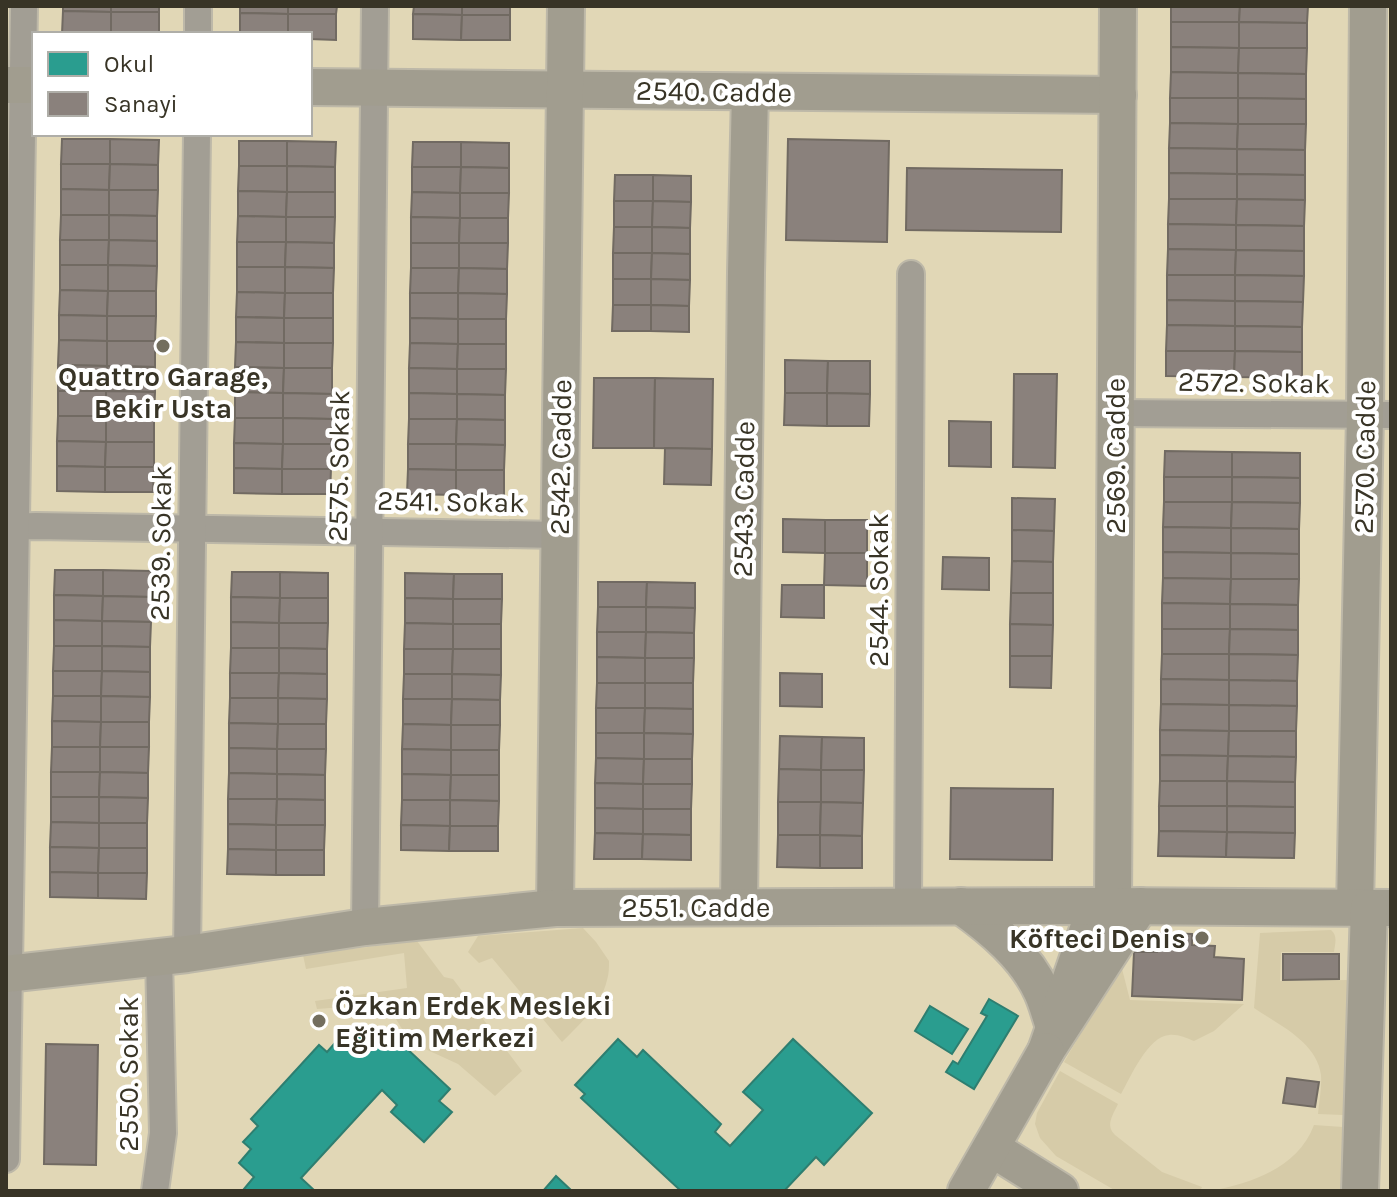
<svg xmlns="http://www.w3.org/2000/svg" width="1397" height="1197" viewBox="0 0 1397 1197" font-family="Karla,sans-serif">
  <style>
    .built { fill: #e1d7b6; fill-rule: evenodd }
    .green { fill: #d6cba8 }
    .schools { fill: #2a9d8f; stroke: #2e7e70; stroke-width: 2 }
    .industry { fill: #8a817c; stroke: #716a62; stroke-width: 2 }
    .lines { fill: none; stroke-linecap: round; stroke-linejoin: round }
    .street-casing { stroke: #bdb8a8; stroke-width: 30 }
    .secondary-casing { stroke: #bdb8a8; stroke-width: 40 }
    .street { stroke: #a29e94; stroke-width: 26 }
    .secondary { stroke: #a19d8f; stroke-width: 36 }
    .poi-dot { fill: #736e5e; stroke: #fff; stroke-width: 3 }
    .labels { text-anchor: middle; stroke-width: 8; stroke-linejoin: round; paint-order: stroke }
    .street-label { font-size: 28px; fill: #383426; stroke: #fff }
    .poi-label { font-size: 28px; font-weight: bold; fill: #383426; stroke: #fff }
  </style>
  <rect width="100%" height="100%" fill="#e0dac6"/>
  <path class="built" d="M6,6H1391V1191H6ZM34,34H310V134H34Z"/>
  <g class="green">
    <path d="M583,928L596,942L609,961C609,967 609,974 607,980C602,1004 579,1025 562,1042L492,958L479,963L468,952L478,936Z"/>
    <path d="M1331,930C1338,936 1335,944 1334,952H1281L1280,981L1348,980L1343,1115L1318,1114C1319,1102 1322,1088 1321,1075C1317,1042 1279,1025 1254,1008L1260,933Z"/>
    <path d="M417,941L444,977L453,979L522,1071L495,1096L458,1064L410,1042L388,1006L381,1004L317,1009L315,1001L407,988L404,953L306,969L303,955Z"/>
    <path d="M1121,965L1130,1000L1244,1004L1214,1031L1194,1041C1186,1038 1178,1034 1169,1035C1148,1036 1130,1078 1121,1094L1064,1062Z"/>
    <path d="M1060,1071L1118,1104C1113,1115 1105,1125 1115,1135L1162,1172L1202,1187L1200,1191H1116L1056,1156L1040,1138L1035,1124L1037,1113Z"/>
    <path d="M1314,1125L1343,1127L1341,1191H1211C1252,1183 1298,1168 1314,1125Z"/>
  </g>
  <g class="schools">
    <path d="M989,999L1018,1016L974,1089L946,1072L953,1061L958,1064L987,1016L981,1013Z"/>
    <path d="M930,1006L968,1029L952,1054L915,1031Z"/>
    <path d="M362,1029L378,1044L389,1032L450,1089L439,1101L452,1112L424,1142L391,1112L397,1105L382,1090L301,1178L315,1191H246L244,1189L254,1177L239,1163L251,1149L243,1142L258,1126L251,1119L319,1045L327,1052L341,1036L350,1043Z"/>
    <path d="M618,1039L637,1057L643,1050L721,1124L715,1132L730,1146L763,1110L743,1092L793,1039L872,1113L824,1165L816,1157L784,1191H681L581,1098L585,1094L575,1085Z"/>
    <path d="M556,1176L572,1191H543Z"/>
  </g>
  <g class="industry">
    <path d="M63,6H111V12L63,11Z"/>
    <rect x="111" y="6" width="48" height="6"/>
    <path d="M240,6H288V14L240,13Z"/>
    <path d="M288,6H337L336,14H288Z"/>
    <path d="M414,6H462V15L413,14Z"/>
    <rect x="462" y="6" width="48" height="9"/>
    <path d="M1171,6H1240L1239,22H1171Z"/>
    <path d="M1240,6H1308L1307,23L1239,22Z"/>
    <path d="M63,11L111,12V34H62Z"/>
    <rect x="111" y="12" width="48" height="22"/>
    <path d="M240,13L288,14V34H240Z"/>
    <path d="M288,14H336V40L310,39V34H288Z"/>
    <path d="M413,14L462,15L461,40L413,39Z"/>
    <path d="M462,15H510V40H461Z"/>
    <path d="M1171,22H1239V48L1171,47Z"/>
    <path d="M1239,22L1307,23V48H1239Z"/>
    <path d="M1171,47L1239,48L1238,73L1171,72Z"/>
    <path d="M1239,48H1307L1306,74L1238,73Z"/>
    <path d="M1171,72L1238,73V98H1170Z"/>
    <path d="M1238,73L1306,74V99L1238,98Z"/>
    <path d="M1170,98H1238V124L1170,123Z"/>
    <path d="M1238,98L1306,99V124H1238Z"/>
    <path d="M1170,123L1238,124L1237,149L1169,148Z"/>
    <path d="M1238,124H1306L1305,150L1237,149Z"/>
    <path d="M62,139H110V164H61Z"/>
    <path d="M110,139L159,140L158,165L110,164Z"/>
    <path d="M788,139L889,141L887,242L786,240Z"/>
    <rect x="239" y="141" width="48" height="25"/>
    <path d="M287,141L336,142L335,167L287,166Z"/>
    <path d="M413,142H461V167H412Z"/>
    <path d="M461,142L509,143V168L461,167Z"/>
    <path d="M1169,148L1237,149V174L1169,173Z"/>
    <path d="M1237,149L1305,150V175L1237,174Z"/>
    <path d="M61,164H110L109,190L61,189Z"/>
    <path d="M110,164L158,165V190H109Z"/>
    <path d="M239,166H287V192L238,191Z"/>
    <path d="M287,166L335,167V192H287Z"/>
    <path d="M412,167H461L460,193L412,192Z"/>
    <path d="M461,167L509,168V193H460Z"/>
    <path d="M907,168L1062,170L1061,232L906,230Z"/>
    <path d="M1169,173L1237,174V199H1169Z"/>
    <path d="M1237,174L1305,175V200L1237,199Z"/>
    <path d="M615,175H653V201H614Z"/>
    <path d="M653,175L691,176V202L653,201Z"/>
    <path d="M61,189L109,190V215H61Z"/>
    <path d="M109,190H158L157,216L109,215Z"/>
    <path d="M238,191L287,192L286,217L238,216Z"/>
    <path d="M287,192H335V217H286Z"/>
    <path d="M412,192L460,193V218L411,217Z"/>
    <path d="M460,193H509L508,218H460Z"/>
    <path d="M1169,199H1237L1236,225L1168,224Z"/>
    <path d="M1237,199L1305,200L1304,226L1236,225Z"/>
    <path d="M614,201H653L652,227H614Z"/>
    <path d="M653,201L691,202L690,228L652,227Z"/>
    <path d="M61,215H109V240H60Z"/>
    <path d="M109,215L157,216V241L109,240Z"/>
    <path d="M238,216L286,217V242H237Z"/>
    <path d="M286,217H335L334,243L286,242Z"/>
    <path d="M411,217L460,218L459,243H411Z"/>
    <path d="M460,218H508V243H459Z"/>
    <path d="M1168,224L1236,225V250L1168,249Z"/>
    <path d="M1236,225L1304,226V251L1236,250Z"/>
    <path d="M614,227H652V253H613Z"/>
    <path d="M652,227L690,228V254L652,253Z"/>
    <path d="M60,240H109L108,265H60Z"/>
    <path d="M109,240L157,241V266L108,265Z"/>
    <path d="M237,242H286L285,267H237Z"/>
    <path d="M286,242L334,243V268L285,267Z"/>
    <rect x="411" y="243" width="48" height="25"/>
    <path d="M459,243H508L507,269L459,268Z"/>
    <path d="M1168,249L1236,250L1235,275H1167Z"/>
    <path d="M1236,250L1304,251V276L1235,275Z"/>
    <path d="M613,253H652L651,279H613Z"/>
    <path d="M652,253L690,254V280L651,279Z"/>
    <path d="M60,265H108V291L60,290Z"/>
    <path d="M108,265L157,266L156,291H108Z"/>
    <path d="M237,267H285V293L237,292Z"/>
    <path d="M285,267L334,268L333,293H285Z"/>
    <path d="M411,268H459L458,293H410Z"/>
    <path d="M459,268L507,269V294L458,293Z"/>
    <path d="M1167,275H1235V301L1167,300Z"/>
    <path d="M1235,275L1304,276L1303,302L1235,301Z"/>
    <rect x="613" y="279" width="38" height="26"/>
    <path d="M651,279L690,280L689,306L651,305Z"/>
    <path d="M60,290L108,291L107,316L59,315Z"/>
    <path d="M108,291H156V316H107Z"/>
    <path d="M237,292L285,293L284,318L236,317Z"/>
    <path d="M285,293H333V318H284Z"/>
    <path d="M410,293H458V319L410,318Z"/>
    <path d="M458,293L507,294L506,319H458Z"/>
    <path d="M1167,300L1235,301V326L1167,325Z"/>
    <path d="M1235,301L1303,302L1302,327L1235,326Z"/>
    <path d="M613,305H651V331H612Z"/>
    <path d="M651,305L689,306V332L651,331Z"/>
    <path d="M59,315L107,316V341L59,340Z"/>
    <path d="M107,316H156L155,341H107Z"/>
    <path d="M236,317L284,318V343L236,342Z"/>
    <rect x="284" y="318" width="49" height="25"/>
    <path d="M410,318L458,319V344L410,343Z"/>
    <rect x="458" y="319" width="48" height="25"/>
    <path d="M1167,325L1235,326V351H1166Z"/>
    <path d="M1235,326L1302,327V352L1235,351Z"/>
    <path d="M59,340L107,341V366L58,365Z"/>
    <path d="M107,341H155V367L107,366Z"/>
    <path d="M236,342L284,343V368L235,367Z"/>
    <path d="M284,343H333L332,368H284Z"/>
    <path d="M410,343L458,344L457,369L409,368Z"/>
    <path d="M458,344H506V369H457Z"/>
    <path d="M1166,351H1235L1234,377L1166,376Z"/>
    <path d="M1235,351L1302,352V378L1234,377Z"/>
    <path d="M785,360L828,361L827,393H785Z"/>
    <path d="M828,361H870V394L827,393Z"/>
    <path d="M58,365L107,366L106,391H58Z"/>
    <path d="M107,366L155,367V392L106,391Z"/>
    <path d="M235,367L284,368L283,393L235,392Z"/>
    <path d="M284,368H332V394L283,393Z"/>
    <path d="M409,368L457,369V394L409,393Z"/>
    <path d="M457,369H506L505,395L457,394Z"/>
    <path d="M1014,374H1057L1055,468L1013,467Z"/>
    <path d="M594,378H655L654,448H593Z"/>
    <path d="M655,378L713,379L712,449L654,448Z"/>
    <rect x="58" y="391" width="48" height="25"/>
    <path d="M106,391L155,392L154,417L106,416Z"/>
    <path d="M235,392L283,393V418H235Z"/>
    <path d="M283,393L332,394V419L283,418Z"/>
    <path d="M409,393L457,394V419H409Z"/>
    <path d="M785,393H827V426L784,425Z"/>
    <path d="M827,393L870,394L869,426H827Z"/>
    <path d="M457,394L505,395V420L457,419Z"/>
    <path d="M58,416H106V442L57,441Z"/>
    <path d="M106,416L154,417V442H106Z"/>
    <path d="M235,418H283V444L234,443Z"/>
    <path d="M283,418L332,419L331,444H283Z"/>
    <path d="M409,419H457L456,444H408Z"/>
    <path d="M457,419L505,420V445L456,444Z"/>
    <path d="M949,421L991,422V467L949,466Z"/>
    <path d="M57,441L106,442L105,467L57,466Z"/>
    <path d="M106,442H154V467H105Z"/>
    <path d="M234,443L283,444L282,469L234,468Z"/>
    <path d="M283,444H331V469H282Z"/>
    <path d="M408,444H456V470L408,469Z"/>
    <path d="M456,444L505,445L504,470H456Z"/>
    <path d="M665,448L712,449L711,485L664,484Z"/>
    <path d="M1165,451L1232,452V477H1164Z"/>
    <path d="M1232,452L1300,453V478L1232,477Z"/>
    <path d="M57,466L105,467V492L57,491Z"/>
    <path d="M105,467H154L153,492H105Z"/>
    <path d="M234,468L282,469V494L234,493Z"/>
    <path d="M282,469H331L330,494H282Z"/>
    <path d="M408,469L456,470V495L407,494Z"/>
    <rect x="456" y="470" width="48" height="25"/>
    <rect x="1164" y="477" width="68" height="25"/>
    <path d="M1232,477L1300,478V503L1232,502Z"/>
    <path d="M1012,498L1055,499L1054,531L1012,530Z"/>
    <path d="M1164,502H1232L1231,528L1163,527Z"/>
    <path d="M1232,502L1300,503L1299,529L1231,528Z"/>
    <path d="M783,519L825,520V553L783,552Z"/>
    <rect x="825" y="520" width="42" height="33"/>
    <path d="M1163,527L1231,528V553L1163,552Z"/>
    <path d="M1231,528L1299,529V554L1231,553Z"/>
    <path d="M1012,530L1054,531L1053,562L1012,561Z"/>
    <path d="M1163,552L1231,553V579L1163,578Z"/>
    <path d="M825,553H867V586L824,585Z"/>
    <path d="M1231,553L1299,554V579H1231Z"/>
    <path d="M943,557L989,558V590L942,589Z"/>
    <path d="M1012,561L1053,562V593H1011Z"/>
    <path d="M55,570H103V596L54,595Z"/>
    <path d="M103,570L151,571V597L103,596Z"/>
    <path d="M232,572H280V598L231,597Z"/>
    <path d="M280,572L328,573V598H280Z"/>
    <path d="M405,573L454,574L453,599L405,598Z"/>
    <path d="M454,574H502V599H453Z"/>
    <path d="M1163,578L1231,579L1230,604L1162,603Z"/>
    <path d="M1231,579H1299L1298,605L1230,604Z"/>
    <path d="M598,582H647L646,607H598Z"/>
    <path d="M647,582L695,583V608L646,607Z"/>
    <path d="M782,585H824V618L781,617Z"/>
    <path d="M1011,593H1053V625L1010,624Z"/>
    <path d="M54,595L103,596L102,621L54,620Z"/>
    <path d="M103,596L151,597V622L102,621Z"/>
    <path d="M231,597L280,598L279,623L231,622Z"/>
    <path d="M280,598H328V623H279Z"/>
    <path d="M405,598L453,599V624L405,623Z"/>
    <path d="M453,599H502L501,624H453Z"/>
    <path d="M1162,603L1230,604V629H1162Z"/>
    <path d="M1230,604L1298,605V630L1230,629Z"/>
    <path d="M598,607H646V632H597Z"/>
    <path d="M646,607L695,608L694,633L646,632Z"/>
    <path d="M54,620L102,621V646H54Z"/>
    <path d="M102,621L151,622L150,647L102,646Z"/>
    <path d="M231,622L279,623V648H231Z"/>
    <path d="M279,623H328L327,649L279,648Z"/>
    <path d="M405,623L453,624V649H404Z"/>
    <rect x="453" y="624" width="48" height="25"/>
    <path d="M1010,624L1053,625L1052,656H1010Z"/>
    <path d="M1162,629H1230L1229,654H1162Z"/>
    <path d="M1230,629L1298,630V655L1229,654Z"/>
    <path d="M597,632H646L645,658L597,657Z"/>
    <path d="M646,632L694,633V658H645Z"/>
    <path d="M54,646H102V671H53Z"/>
    <path d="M102,646L150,647V672L102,671Z"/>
    <path d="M231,648H279V673H230Z"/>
    <path d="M279,648L327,649V674L279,673Z"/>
    <path d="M404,649H453L452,674H404Z"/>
    <path d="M453,649H501V675L452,674Z"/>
    <path d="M1162,654H1229V680L1161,679Z"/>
    <path d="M1229,654L1298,655L1297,681L1229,680Z"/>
    <path d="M1010,656H1052L1051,688L1010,687Z"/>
    <path d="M597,657L645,658V683H597Z"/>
    <path d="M645,658H694L693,683H645Z"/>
    <path d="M53,671H102L101,696H53Z"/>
    <path d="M102,671L150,672V697L101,696Z"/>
    <path d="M230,673H279L278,698H230Z"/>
    <path d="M279,673L327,674V699L278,698Z"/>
    <path d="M780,673L822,674V707L780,706Z"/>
    <path d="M404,674H452V699H403Z"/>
    <path d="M452,674L501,675L500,700L452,699Z"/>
    <path d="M1161,679L1229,680V705L1161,704Z"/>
    <path d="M1229,680L1297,681V706L1229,705Z"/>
    <path d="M597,683H645V708H596Z"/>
    <path d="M645,683H693V709L645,708Z"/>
    <path d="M53,696H101V722L52,721Z"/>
    <path d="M101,696L150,697L149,722H101Z"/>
    <path d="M230,698H278V724L229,723Z"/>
    <path d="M278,698L327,699L326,724H278Z"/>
    <path d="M403,699H452L451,725L403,724Z"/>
    <path d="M452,699L500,700V725H451Z"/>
    <path d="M1161,704L1229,705V731L1160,730Z"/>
    <path d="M1229,705L1297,706L1296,731H1229Z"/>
    <path d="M596,708H645L644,733H596Z"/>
    <path d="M645,708L693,709V734L644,733Z"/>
    <path d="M52,721L101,722L100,747H52Z"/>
    <path d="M101,722H149V747H100Z"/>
    <path d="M229,723L278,724L277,749L229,748Z"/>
    <path d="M278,724H326V749H277Z"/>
    <path d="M403,724L451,725V750L402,749Z"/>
    <path d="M451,725H500L499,750H451Z"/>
    <path d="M1160,730L1229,731L1228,756L1160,755Z"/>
    <path d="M1229,731H1296V757L1228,756Z"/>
    <path d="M596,733H644V759L596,758Z"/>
    <path d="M644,733L693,734L692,759H644Z"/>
    <path d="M780,736L822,737L821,770L779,769Z"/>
    <path d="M822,737L864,738V770H821Z"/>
    <path d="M52,747H100V772H51Z"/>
    <path d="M100,747H149L148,773L100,772Z"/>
    <path d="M229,748L277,749V774L229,773Z"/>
    <path d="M277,749H326L325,775L277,774Z"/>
    <path d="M402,749L451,750V775L402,774Z"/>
    <rect x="451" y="750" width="48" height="25"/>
    <path d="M1160,755L1228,756L1227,781H1160Z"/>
    <path d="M1228,756L1296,757L1295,782L1227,781Z"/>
    <path d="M596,758L644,759L643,784L595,783Z"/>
    <path d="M644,759H692V784H643Z"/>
    <path d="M779,769L821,770V802H778Z"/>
    <path d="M821,770H864L863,803L821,802Z"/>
    <path d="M51,772H100L99,797H51Z"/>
    <path d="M100,772L148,773V798L99,797Z"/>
    <path d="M229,773L277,774V799H228Z"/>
    <path d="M277,774L325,775V800L277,799Z"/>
    <path d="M402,774L451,775L450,800H402Z"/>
    <path d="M451,775H499V801L450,800Z"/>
    <path d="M1160,781H1227V806H1159Z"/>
    <path d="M1227,781L1295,782V807L1227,806Z"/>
    <path d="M595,783L643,784V809L595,808Z"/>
    <path d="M643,784H692L691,809H643Z"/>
    <path d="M951,788L1053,789L1052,860L950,859Z"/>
    <path d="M51,797H99V823L51,822Z"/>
    <path d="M99,797L148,798L147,823H99Z"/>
    <path d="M228,799H277L276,825L228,824Z"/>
    <path d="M277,799L325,800V825H276Z"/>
    <path d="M402,800H450V826L401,825Z"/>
    <path d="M450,800L499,801L498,826H450Z"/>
    <path d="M778,802H821L820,835H778Z"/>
    <path d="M821,802L863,803L862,836L820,835Z"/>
    <path d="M1159,806H1227V832L1159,831Z"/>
    <path d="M1227,806L1295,807V833L1227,832Z"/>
    <path d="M595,808L643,809V834L595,833Z"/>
    <path d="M643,809H691V835L643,834Z"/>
    <path d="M51,822L99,823V848L50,847Z"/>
    <rect x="99" y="823" width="48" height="25"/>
    <path d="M228,824L276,825V850L228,849Z"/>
    <path d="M276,825H325L324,850H276Z"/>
    <path d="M401,825L450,826L449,851L401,850Z"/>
    <path d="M450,826H498V851H449Z"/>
    <path d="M1159,831L1227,832L1226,857L1158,856Z"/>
    <path d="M1227,832L1295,833L1294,858L1226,857Z"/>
    <path d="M595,833L643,834L642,859H594Z"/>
    <path d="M643,834L691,835V860L642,859Z"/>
    <path d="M778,835H820V868L777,867Z"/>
    <path d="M820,835L862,836V868H820Z"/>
    <path d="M50,847L99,848L98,873L50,872Z"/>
    <path d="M99,848H147V873H98Z"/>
    <path d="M228,849L276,850V875L227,874Z"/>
    <rect x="276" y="850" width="48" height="25"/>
    <path d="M50,872L98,873V898L50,897Z"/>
    <path d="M98,873H147L146,899L98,898Z"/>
    <path d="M1157,933L1192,934V945L1215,946L1214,957L1244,959L1242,1000L1132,996L1134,952H1157Z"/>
    <path d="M1283,954H1339V979L1283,980Z"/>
    <path d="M46,1044L98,1045L96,1165L44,1164Z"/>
    <path d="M1287,1078L1319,1082L1315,1107L1283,1103Z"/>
  </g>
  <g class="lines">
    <g class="street-casing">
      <g id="street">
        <path d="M198,34V6"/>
        <path d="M1116,413L1391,415"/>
        <path d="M6,527L36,526L559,535"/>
        <path d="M908,906L911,274"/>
        <path d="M365,927L375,6"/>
        <path d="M187,954L197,134"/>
        <path d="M6,1159L24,6"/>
        <path d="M155,1191L163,1133L159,957"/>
      </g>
    </g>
    <g class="secondary-casing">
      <g id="secondary">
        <path d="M6,85H34"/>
        <path d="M310,87L1118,95"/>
        <path d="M961,906C992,928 1026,956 1042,992C1047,1003 1050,1015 1054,1027"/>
        <path d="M1096,906L1046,1051L1140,906"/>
        <path d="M1113,906L1118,6"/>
        <path d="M739,907L746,273L750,92"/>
        <path d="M555,908L566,6"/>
        <path d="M1355,908L1365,415L1368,6"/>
        <path d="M6,974L187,954L365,927L555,908L1113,906L1391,908"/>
        <path d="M991,1148L1060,1191"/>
        <path d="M966,1191L1046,1051"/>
        <path d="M1360,1191L1369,908"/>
      </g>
    </g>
    <use href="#street" class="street"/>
    <use href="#secondary" class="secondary"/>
  </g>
  <g class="poi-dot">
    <circle cx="163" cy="346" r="8"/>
    <circle cx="1202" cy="938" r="8"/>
    <circle cx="319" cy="1021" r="8"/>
  </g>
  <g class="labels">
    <g class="street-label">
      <text transform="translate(714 91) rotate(1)" y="10">2540. Cadde</text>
      <text transform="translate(1254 382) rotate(1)" y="10">2572. Sokak</text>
      <text transform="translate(1115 456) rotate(-90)" y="10">2569. Cadde</text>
      <text transform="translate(560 457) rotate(-89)" y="10">2542. Cadde</text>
      <text transform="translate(1364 457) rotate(-89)" y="10">2570. Cadde</text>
      <text transform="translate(338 466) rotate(-89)" y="10">2575. Sokak</text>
      <text transform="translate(743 499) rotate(-89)" y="10">2543. Cadde</text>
      <text transform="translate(451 501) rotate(1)" y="10">2541. Sokak</text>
      <text transform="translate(160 543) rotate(-89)" y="10">2539. Sokak</text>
      <text transform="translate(878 590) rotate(-90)" y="10">2544. Sokak</text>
      <text x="696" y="917">2551. Cadde</text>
      <text transform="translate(128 1074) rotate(-90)" y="10">2550. Sokak</text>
    </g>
    <g class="poi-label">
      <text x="163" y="386">Quattro Garage,<tspan x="163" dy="32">Bekir Usta</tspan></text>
      <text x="1186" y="948" text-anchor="end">Köfteci Denis</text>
      <text x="335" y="1015" text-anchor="start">Özkan Erdek Mesleki<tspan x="335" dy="32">Eğitim Merkezi</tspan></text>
    </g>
  </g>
  <rect width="1397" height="1197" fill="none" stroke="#383426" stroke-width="16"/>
  <rect x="32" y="32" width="280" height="104" fill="#ffffff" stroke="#afaea8" stroke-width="2"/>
  <rect x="48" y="52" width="40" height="24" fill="#2a9d8f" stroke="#afaea8" stroke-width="2"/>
  <text x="104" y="72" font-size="24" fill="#383426">Okul</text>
  <rect x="48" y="92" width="40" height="24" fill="#8a817c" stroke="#afaea8" stroke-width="2"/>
  <text x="104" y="112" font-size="24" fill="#383426">Sanayi</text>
</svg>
